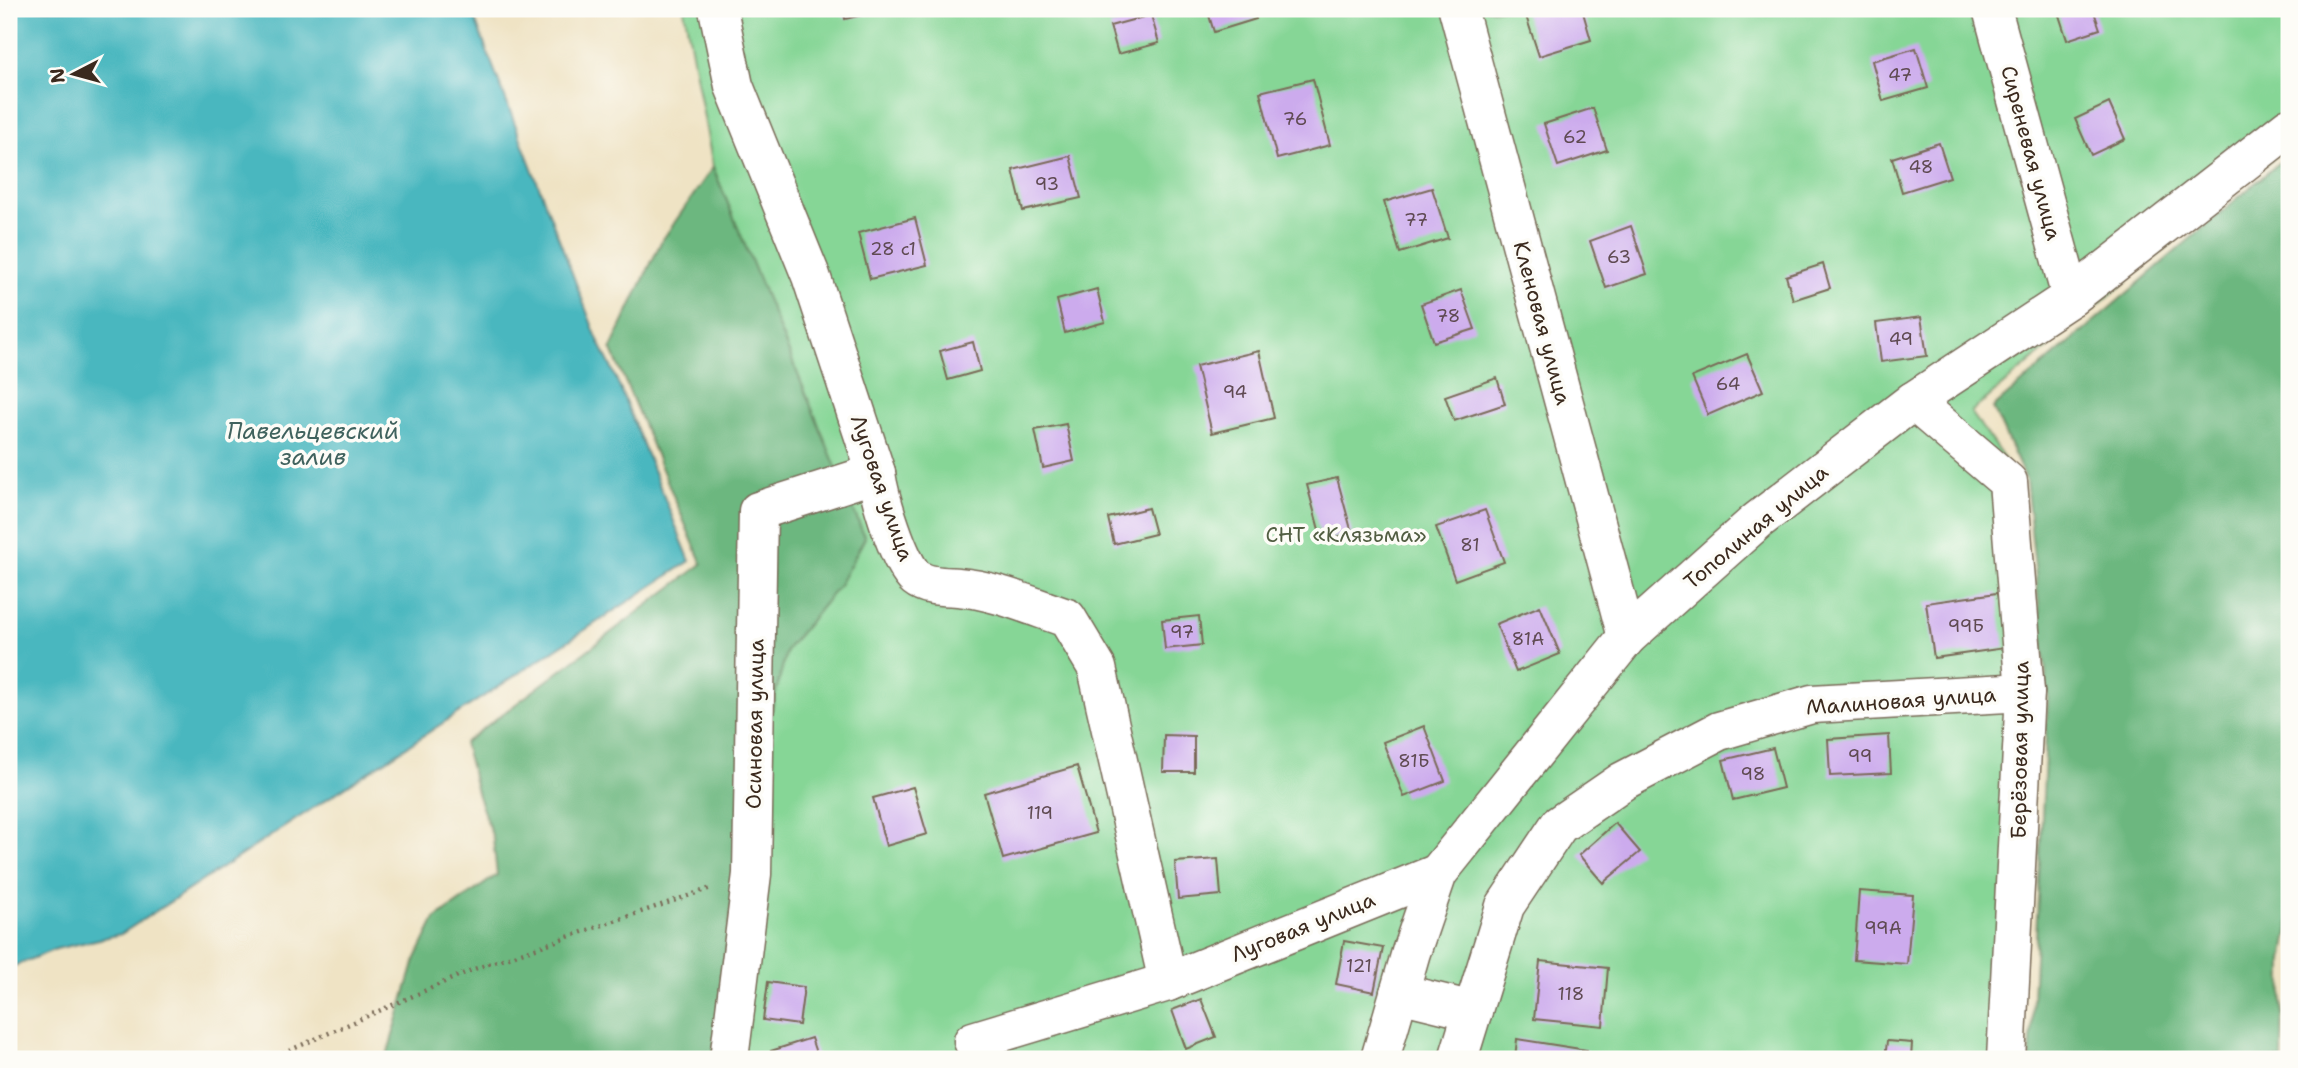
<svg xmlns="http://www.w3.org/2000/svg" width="2298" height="1068" viewBox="0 0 2298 1068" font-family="'Shantell Sans',sans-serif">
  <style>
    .green { fill: #86d696; stroke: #60805a; stroke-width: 2 }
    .forest { fill: #6cb77f; stroke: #54704e; stroke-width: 2 }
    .water { fill: #48b7bf; stroke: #42706e; stroke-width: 2 }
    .building { fill: #ccabed }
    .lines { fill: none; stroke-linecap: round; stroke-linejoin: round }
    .minor-casing { stroke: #7a6b58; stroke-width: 41 }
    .path { stroke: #7a6b58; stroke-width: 4.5; stroke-dasharray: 2 5; stroke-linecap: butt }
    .minor { stroke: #fff; stroke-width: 38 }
    .labels { text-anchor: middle; stroke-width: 7; stroke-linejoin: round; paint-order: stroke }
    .number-label { font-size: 18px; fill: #5f4a52 }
    .street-label { font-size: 21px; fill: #3b2a1e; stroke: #fdfcf7 }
    .park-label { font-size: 21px; fill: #525e42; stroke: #fdfcf7 }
    .water-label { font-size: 23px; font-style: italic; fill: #40625e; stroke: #fdfcf7 }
  </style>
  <rect width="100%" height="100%" fill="#fdfcf7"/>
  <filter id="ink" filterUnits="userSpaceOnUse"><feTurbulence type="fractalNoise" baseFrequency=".0143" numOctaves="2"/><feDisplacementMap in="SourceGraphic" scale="14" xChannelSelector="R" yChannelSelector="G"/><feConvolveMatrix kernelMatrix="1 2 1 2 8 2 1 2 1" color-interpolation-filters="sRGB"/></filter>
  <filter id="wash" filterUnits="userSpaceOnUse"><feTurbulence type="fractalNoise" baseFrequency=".00686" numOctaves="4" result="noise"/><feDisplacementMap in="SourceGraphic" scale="28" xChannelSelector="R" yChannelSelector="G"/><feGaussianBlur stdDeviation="1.57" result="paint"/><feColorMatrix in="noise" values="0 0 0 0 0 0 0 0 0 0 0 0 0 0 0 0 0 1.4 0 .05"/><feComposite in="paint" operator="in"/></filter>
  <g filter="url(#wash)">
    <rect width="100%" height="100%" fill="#efe3c4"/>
    <path class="green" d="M684,9H2289V145L1971,412L2016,476L2018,1059H719L748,481L825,465L713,167Z"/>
    <g class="forest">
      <path d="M2289,154V928L2283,960L2282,1059H2030L2048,694L2026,480L1993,408Z"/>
      <path d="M713,167L865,538L838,587L787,649L740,834L713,1059H386L415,960L435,919L497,875L493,838L478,796L464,743L702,564L611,348L661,242Z"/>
    </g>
    <path class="water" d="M9,9H471L597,338L613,371L690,561L121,934L56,949L9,968Z"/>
    <g id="blocks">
      <g class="building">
        <path d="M843,9H883L884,10L845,19Z"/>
        <path d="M1207,9H1252L1256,19L1214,32Z"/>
        <path d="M1538,9H1582L1591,40L1539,56L1525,13Z"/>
        <path d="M2057,9H2093L2100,29L2067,40Z"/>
        <path d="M1151,15L1159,43L1118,54L1110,26Z"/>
        <path d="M1916,48L1928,88L1883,101L1872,61Z"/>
        <path d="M1313,79L1330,145L1277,159L1260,92Z"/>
        <path d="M2109,103L2125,139L2091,155L2075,119Z"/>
        <path d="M1593,108L1607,150L1558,166L1544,124Z"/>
        <path d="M1939,143L1950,177L1902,192L1892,158Z"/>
        <path d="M1070,156L1081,198L1023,211L1013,170Z"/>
        <path d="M1432,188L1448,238L1400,253L1384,202Z"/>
        <path d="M915,218L927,265L870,279L858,233Z"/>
        <path d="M1631,226L1647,274L1606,288L1590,241Z"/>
        <path d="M1823,264L1830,288L1793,300L1786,276Z"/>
        <path d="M1097,289L1105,322L1065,333L1057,300Z"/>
        <path d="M1461,290L1475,329L1434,342L1421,304Z"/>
        <path d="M1921,317L1927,356L1881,362L1876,323Z"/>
        <path d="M973,342L980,371L948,380L940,351Z"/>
        <path d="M1259,351L1274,418L1212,433L1196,366Z"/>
        <path d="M1747,354L1763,391L1708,415L1692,377Z"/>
        <path d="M1497,378L1505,404L1454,421L1445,396Z"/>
        <path d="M1066,424L1074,461L1043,468L1035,430Z"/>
        <path d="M1337,478L1352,533L1322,541L1307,485Z"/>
        <path d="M1148,508L1155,534L1114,544L1108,518Z"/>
        <path d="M1485,510L1504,562L1455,580L1436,527Z"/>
        <path d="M1997,593L2005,648L1934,658L1926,603Z"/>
        <path d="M1540,606L1560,654L1516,672L1496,624Z"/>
        <path d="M1199,616L1202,645L1165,649L1162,620Z"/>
        <path d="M1424,726L1445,781L1404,797L1383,742Z"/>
        <path d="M1164,735L1194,736V772H1163Z"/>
        <path d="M1889,735L1891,773L1830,776L1828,739Z"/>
        <path d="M1773,748L1783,788L1733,800L1723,760Z"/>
        <path d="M1077,766L1096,833L1003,859L984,793Z"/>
        <path d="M913,787L927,834L886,846L873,798Z"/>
        <path d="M1615,823L1640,852L1603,883L1579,855Z"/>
        <path d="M1218,859L1221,895L1178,899L1175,862Z"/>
        <path d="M1859,891L1913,895L1907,964L1854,960Z"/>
        <path d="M1344,941L1383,948L1374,992L1336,984Z"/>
        <path d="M1540,961L1608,968L1603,1026L1534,1019Z"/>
        <path d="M768,982L804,987L799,1025L763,1020Z"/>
        <path d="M1201,999L1216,1037L1186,1049L1172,1010Z"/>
        <path d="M811,1038L818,1059H774L771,1051Z"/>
        <path d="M1517,1039L1587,1050L1585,1059H1515Z"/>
        <path d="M1887,1041L1912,1043L1911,1059H1885Z"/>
      </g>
    </g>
  </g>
  <g filter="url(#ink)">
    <use href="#blocks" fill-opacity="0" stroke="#7a6b58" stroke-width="2"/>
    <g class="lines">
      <g class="minor-casing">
        <g id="minor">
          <path d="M718,9L734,86L811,276L876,473C879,495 899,564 916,578C927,587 945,586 958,587C995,590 1031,606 1067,618L1097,668L1168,982"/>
          <path d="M1458,9L1627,637"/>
          <path d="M1992,9L2071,297"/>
          <path d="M1913,401L2008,482L2025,692L2006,1059"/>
          <path d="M1399,993L1473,1011"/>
          <path d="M973,1041L1168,982L1438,873"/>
          <path d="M729,1059L752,874L758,511L876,473"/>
          <path d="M1380,1059L1411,952L1438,873L1627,637L1757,521L1913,401L2071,297L2289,127"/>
          <path d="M1458,1059L1505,906L1559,825L1623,781L1719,731L1812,704L2025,692"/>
        </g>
      </g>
      <path class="path" d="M270,1059L474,969L711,888"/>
      <use href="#minor" class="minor"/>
    </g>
  </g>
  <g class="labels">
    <g class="number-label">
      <text x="1900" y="81">47</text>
      <text x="1295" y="125">76</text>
      <text x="1575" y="143">62</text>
      <text x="1921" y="173">48</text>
      <text x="1047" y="190">93</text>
      <text x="1416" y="226">77</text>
      <text x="893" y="255">28 с1</text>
      <text x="1619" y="263">63</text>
      <text x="1448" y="322">78</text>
      <text x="1901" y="345">49</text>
      <text x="1728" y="390">64</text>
      <text x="1235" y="398">94</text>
      <text x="1470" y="551">81</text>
      <text x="1966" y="632">99Б</text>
      <text x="1182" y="638">97</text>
      <text x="1528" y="645">81А</text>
      <text x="1860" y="762">99</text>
      <text x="1414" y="767">81Б</text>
      <text x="1753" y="780">98</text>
      <text x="1040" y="819">119</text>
      <text x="1883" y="934">99А</text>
      <text x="1359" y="972">121</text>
      <text x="1571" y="1000">118</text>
    </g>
    <g class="street-label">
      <text transform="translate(2031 153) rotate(75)" y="7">Сиреневая улица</text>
      <text transform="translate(1542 323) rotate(75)" y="7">Кленовая улица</text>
      <text transform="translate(882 488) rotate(71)" y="7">Луговая улица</text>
      <text transform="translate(1756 527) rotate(-40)" y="7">Тополиная улица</text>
      <text transform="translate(1901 701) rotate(-4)" y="7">Малиновая улица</text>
      <text transform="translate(755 724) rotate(-89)" y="7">Осиновая улица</text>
      <text transform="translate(2020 750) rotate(-89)" y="7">Берёзовая улица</text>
      <text transform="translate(1303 927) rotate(-22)" y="7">Луговая улица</text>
    </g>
    <g class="park-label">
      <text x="1346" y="542">СНТ «Клязьма»</text>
    </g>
    <g class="water-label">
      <text x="313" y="439">Павельцевский<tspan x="313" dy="26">залив</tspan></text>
    </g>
  </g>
  <rect width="2298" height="1068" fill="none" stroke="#fdfcf7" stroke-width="35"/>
  <g transform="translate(74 74) rotate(264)" stroke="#fdfcf7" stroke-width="5" paint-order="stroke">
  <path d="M0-5L12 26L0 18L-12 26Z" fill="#3b2a1e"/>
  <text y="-10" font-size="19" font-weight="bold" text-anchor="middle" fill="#3b2a1e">N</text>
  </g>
</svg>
